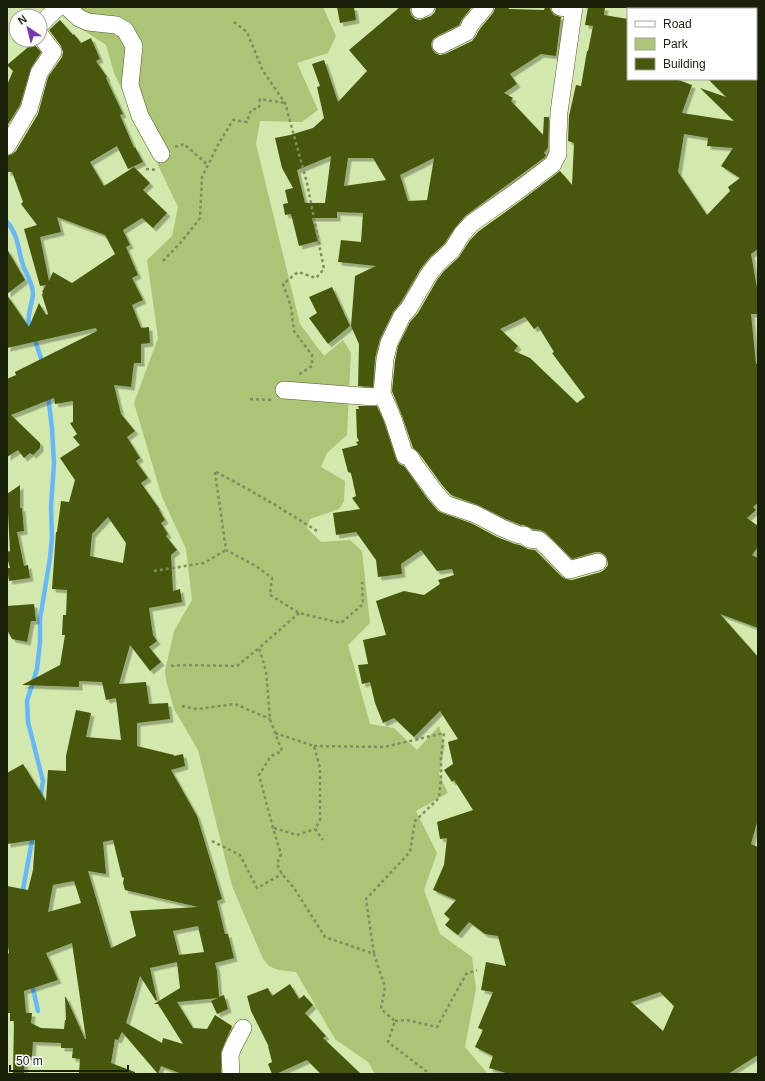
<svg xmlns="http://www.w3.org/2000/svg" width="765" height="1081" viewBox="0 0 765 1081" font-family="Helvetica,sans-serif">
  <style>
    .green { fill: #abc476 }
    .lines { fill: none; stroke-linecap: round; stroke-linejoin: round }
    .stream { stroke: #65b9fa; stroke-width: 4.5 }
    .building { fill: #46590c; fill-rule: evenodd; filter: url(#shadow) }
    .minor-casing { stroke: #4d5d26; stroke-width: 18 }
    .path { stroke: #7e8c61; stroke-width: 2.5; stroke-dasharray: 3 3; stroke-linecap: butt }
    .minor { stroke: #fff; stroke-width: 17 }
  </style>
  <defs>
    <filter id="shadow"><feDropShadow dx="3.5" dy="3.5" stdDeviation="0" flood-color="#0004"/></filter>
  </defs>
  <rect width="100%" height="100%" fill="#d3e8ac"/>
  <path class="green" d="M65,7H323L336,36L328,53L297,63L318,110L302,122L260,121L256,144L300,324L324,356L343,340L351,353L347,435L327,453L321,467L345,481L344,501L339,509L310,519L307,528L321,542L350,540L362,551L370,623L348,645L370,724L394,728L417,750L439,726L445,746L439,774L448,793L416,811L437,853L424,890L440,934L472,957L476,989L465,1047L488,1074H375L368,1062L335,1039L296,972L278,970L269,966L263,959L232,886L198,750L174,709L166,680L165,671L174,631L192,600L186,549L162,497L134,403L158,338L147,260L172,236L178,207L114,73L106,45L74,24Z"/>
  <g class="lines">
    <g class="stream">
      <path d="M7,222C19,235 18,252 24,268C28,276 33,285 33,294C32,306 25,318 31,331"/>
      <path d="M34,337L43,364"/>
      <path d="M40,799L43,781L28,722L27,701L37,669L40,642V619L50,558L52,538L51,507L54,463L52,428L48,395"/>
      <path d="M22,895L33,835"/>
      <path d="M32,984L38,1011"/>
    </g>
  </g>
  <g class="building">
    <path d="M337,7H354L356,20L340,23Z"/>
    <path d="M400,7H411L410,10L411,15L415,19L420,20L431,16L435,12L436,7H472L462,19L459,25L437,36L433,39L431,44L432,49L435,53L440,55L445,54L472,41L476,36L479,30L493,13L495,8L498,7H508L509,9L544,10L545,7H550L551,11L554,15L561,17L556,56L541,54L510,74L517,84L504,93L513,98L511,101L543,135L544,117H549L548,148L544,153L546,155L545,157L465,216L454,229L444,244L430,257L421,268L401,302L393,312L380,339L375,358L373,387L358,386L359,344L351,326L355,276L376,266L338,262L341,240L361,242L363,213L337,212V218H312L318,241L299,246L291,214L285,215L283,204L288,203L285,190L293,188L282,168L275,138L290,135L313,128L324,118L317,87L320,86L312,64L324,60L338,102L367,71L349,50ZM331,156L325,203H305L297,170ZM348,158H373L386,180L344,186ZM434,158L427,200L408,201L400,175Z"/>
    <path d="M588,7H605L604,15L628,19V79H676L692,85L682,113L734,121L700,88L726,97L708,79H758V249L751,254L757,288L758,314H751L756,364H758V503L753,507L756,510L747,518L758,526V547L752,555L758,558V628L720,614L758,657V819L751,844L758,847V1055L728,1074H509L489,1068L493,1056L475,1047L483,1030L478,1028L493,992L481,990L486,962L506,966L498,936L485,934L469,922L458,935L445,925L450,919L444,914L456,900L433,890L444,865L447,838L440,839L437,822L473,810L454,780L452,782L444,770L453,764L448,742L458,739L440,711L414,737L394,718L383,723L375,703L370,682L362,684L358,665L368,664L363,640L386,635L376,601L404,591L424,595L440,584L438,580L454,575L452,569L437,571L421,550L401,564L402,574L378,577L376,560L356,532L336,535L333,513L360,509L352,498L356,496L351,473L348,472L342,449L358,445L356,442L359,441L357,437L356,409H359L358,406H377L384,422L396,459L399,464L404,466L426,497L438,511L442,513L471,523L497,537L515,544L520,545L528,549L535,550L562,577L566,579L572,580L601,572L605,569L608,565L607,559L605,555L600,552H595L572,559L545,532L540,530L533,529L524,525H521L506,519L478,505L451,495L442,485L418,452L413,448L402,416L392,391L395,361L398,346L410,322L418,313L437,280L444,271L459,257L470,240L479,231L522,200L560,171L572,185L574,143L568,141L569,116L576,85L581,86L587,51H588L593,26L585,25ZM684,134L708,138L707,146L733,148L721,166L740,178L728,187L730,191L707,215L678,172ZM525,317L534,329L538,326L554,352L552,353L585,397L577,403L530,358L514,351L518,346L500,329ZM660,992L674,1006L663,1031L631,1002Z"/>
    <path d="M60,20L73,35L74,34L81,43L91,38L100,59L96,61L107,77L106,78L123,114L120,115L134,148L135,147L143,162L128,169L117,146L90,162L104,186L134,167L150,183L143,190L167,213L153,228L142,218L123,230L130,245L126,247L138,275L132,278L143,300L132,305L141,328L149,327L150,343L141,344V363H134L131,387L114,385L121,414L135,431L127,437L140,458L136,461L148,478L141,483L160,510H159L165,520L161,523L168,534L166,536L177,550L171,555L173,591L180,589L182,602L149,608L153,635L157,641L149,647L161,662L150,671L130,645L119,684L146,682L149,704L168,703L170,719L137,723V746L174,755V756L183,754L185,766L171,770L197,816L222,899L217,901L225,934H228L234,958L215,963L217,971L219,997L224,995L228,1009L217,1014L211,1001L218,998L177,1002L193,1028L207,1029L215,1015L232,1026L221,1052V1074H182L161,1066L158,1074L122,1032L118,1040L115,1039L111,1063L135,1072V1074L79,1073L80,1059L72,1058L73,1048H61V1043L33,1042L32,1057H25L24,1074H13L14,1021H10V1013H7V954L9,953L7,940V886L28,890L33,870L35,840L7,844V773L23,764L46,801L48,770L66,771V756L76,710L91,713L86,737L121,740L116,698L106,700L102,682L79,681V687L22,685L60,665L65,635H62L63,615H66L67,590L52,589L56,532H57L61,501L69,502L75,480L60,458L80,445L73,437L77,434L70,423L73,422V401L55,404L54,398L11,415L40,443V448L33,455L30,453L24,458L18,450L7,457V379L16,375L15,372L97,331L96,328L7,348V295L29,327L39,303L46,315L48,314L42,295L43,292H42L46,285L40,286L24,229L37,225L21,204L23,202L12,172H7V156L12,154L16,151L38,114L48,77L62,57L63,52L61,46L49,30ZM57,217L105,235L115,254L72,283L53,272L49,281L40,237L61,232ZM108,517L126,543L123,563L90,556L92,534ZM113,840L122,877L124,878L123,883L125,890L198,907L130,911L136,936L111,948L88,871L106,874L103,842ZM74,881L81,903L48,912L53,885ZM198,926L204,952L179,955L173,931ZM72,943L86,1039H85L66,997H65L66,1020H65L64,1029L41,1028L31,1023L32,1013H26L24,991L58,980L46,953ZM177,962L180,988L154,1004H158L183,1044L163,1038L162,1043L126,1023L140,976L156,1001L157,1000L150,968Z"/>
    <path d="M33,43L41,52L31,68L20,105L7,126V85L13,71L7,65Z"/>
    <path d="M7,249L25,280L7,294Z"/>
    <path d="M332,287L350,326L328,344L309,318L317,313L309,297Z"/>
    <path d="M20,485V508H22L24,531L17,532L24,566L28,565L30,578L9,581L7,568H10L7,557V552L10,551L7,494Z"/>
    <path d="M34,604L36,621H31L27,642L12,639L7,630V606Z"/>
    <path d="M290,984L299,999L304,995L313,1005L305,1013L326,1036L323,1038L361,1074H321L307,1060L276,1074H272L268,1064L272,1062L268,1046L269,1047L251,1011L247,996L268,988L272,996Z"/>
  </g>
  <g class="lines">
    <g class="minor-casing">
      <g id="minor">
        <path d="M67,7L79,18L88,22L116,25L125,30L134,46L130,85L140,116L161,154"/>
        <path d="M560,7L574,9"/>
        <path d="M574,7L559,112L558,135V154L553,164L516,192L472,223L462,234L452,250L437,264L429,274L409,308L402,316L389,343L385,359L382,393L393,419L405,456L410,457L414,464L434,491L445,504L475,514L502,528L519,535H524L529,539L539,540L548,548L569,570L598,562"/>
        <path d="M420,10L426,7"/>
        <path d="M40,25L58,7"/>
        <path d="M441,45L467,32L470,25L485,7"/>
        <path d="M7,146L29,109L39,73L53,52L40,35"/>
        <path d="M284,390L374,397L382,393"/>
        <path d="M231,1074L230,1055L233,1047L243,1028"/>
      </g>
    </g>
    <g class="path">
      <path d="M234,22L247,32L263,71L285,103L307,183L324,269L316,278L298,272L283,284L291,307L294,331L312,355V366L298,375"/>
      <path d="M175,147L184,144L208,165"/>
      <path d="M146,169L157,170"/>
      <path d="M163,261L183,240L200,218L202,177L219,143L233,120L247,122L251,110L259,108L260,99L285,103"/>
      <path d="M250,399L272,400"/>
      <path d="M215,472L226,550L256,566L272,578L270,595L299,613L341,623L363,604L362,582"/>
      <path d="M216,472C251,490 284,510 317,531"/>
      <path d="M154,571L204,563L226,550"/>
      <path d="M299,613L259,648L266,671L270,719L282,751L271,756L259,775L273,828L281,854L277,864L282,874L294,888L325,937L374,954L385,987L381,1009L395,1021L388,1042L430,1074"/>
      <path d="M171,666L185,665L237,666L259,648"/>
      <path d="M182,706L197,709L235,704L270,719"/>
      <path d="M275,733L314,746L320,768V820L315,829L323,840"/>
      <path d="M314,746L384,747L444,733L441,756V779L439,798L415,821L410,852L366,899L374,954"/>
      <path d="M274,828L297,835L315,829"/>
      <path d="M212,841L240,855L257,888L282,874"/>
      <path d="M395,1021L407,1020L437,1027L466,974L477,970"/>
    </g>
    <use href="#minor" class="minor"/>
  </g>
  <rect width="765" height="1081" fill="none" stroke="#1a210a" stroke-width="16"/>
  <rect x="627" y="8" width="130" height="72" fill="#ffffff" stroke="#a3a69d"/>
  <rect x="635" y="21" width="20" height="6" fill="#ffffff" stroke="#a3a69d"/>
  <text x="663" y="28" font-size="12" fill="#1a210a">Road</text>
  <rect x="635" y="38" width="20" height="12" fill="#abc476" stroke="#a3a69d"/>
  <text x="663" y="48" font-size="12" fill="#1a210a">Park</text>
  <rect x="635" y="58" width="20" height="12" fill="#46590c" stroke="#a3a69d"/>
  <text x="663" y="68" font-size="12" fill="#1a210a">Building</text>
  <g transform="translate(28 28) rotate(325)"><circle r="19" fill="#ffffff" stroke="#a3a69d"/>
  <path d="M0-3L7 15L0 10L-7 15Z" fill="#7439ae"/>
  <text y="-6" font-size="11" font-weight="bold" text-anchor="middle" fill="#1a210a">N</text>
  </g>
  <path d="M10 1065v6h118v-6" fill="none" stroke="#1a210a" stroke-width="2"/>
  <text x="16" y="1065" font-size="12" fill="#1a210a" stroke="#ffffff" stroke-width="3" paint-order="stroke">50 m</text>
</svg>
